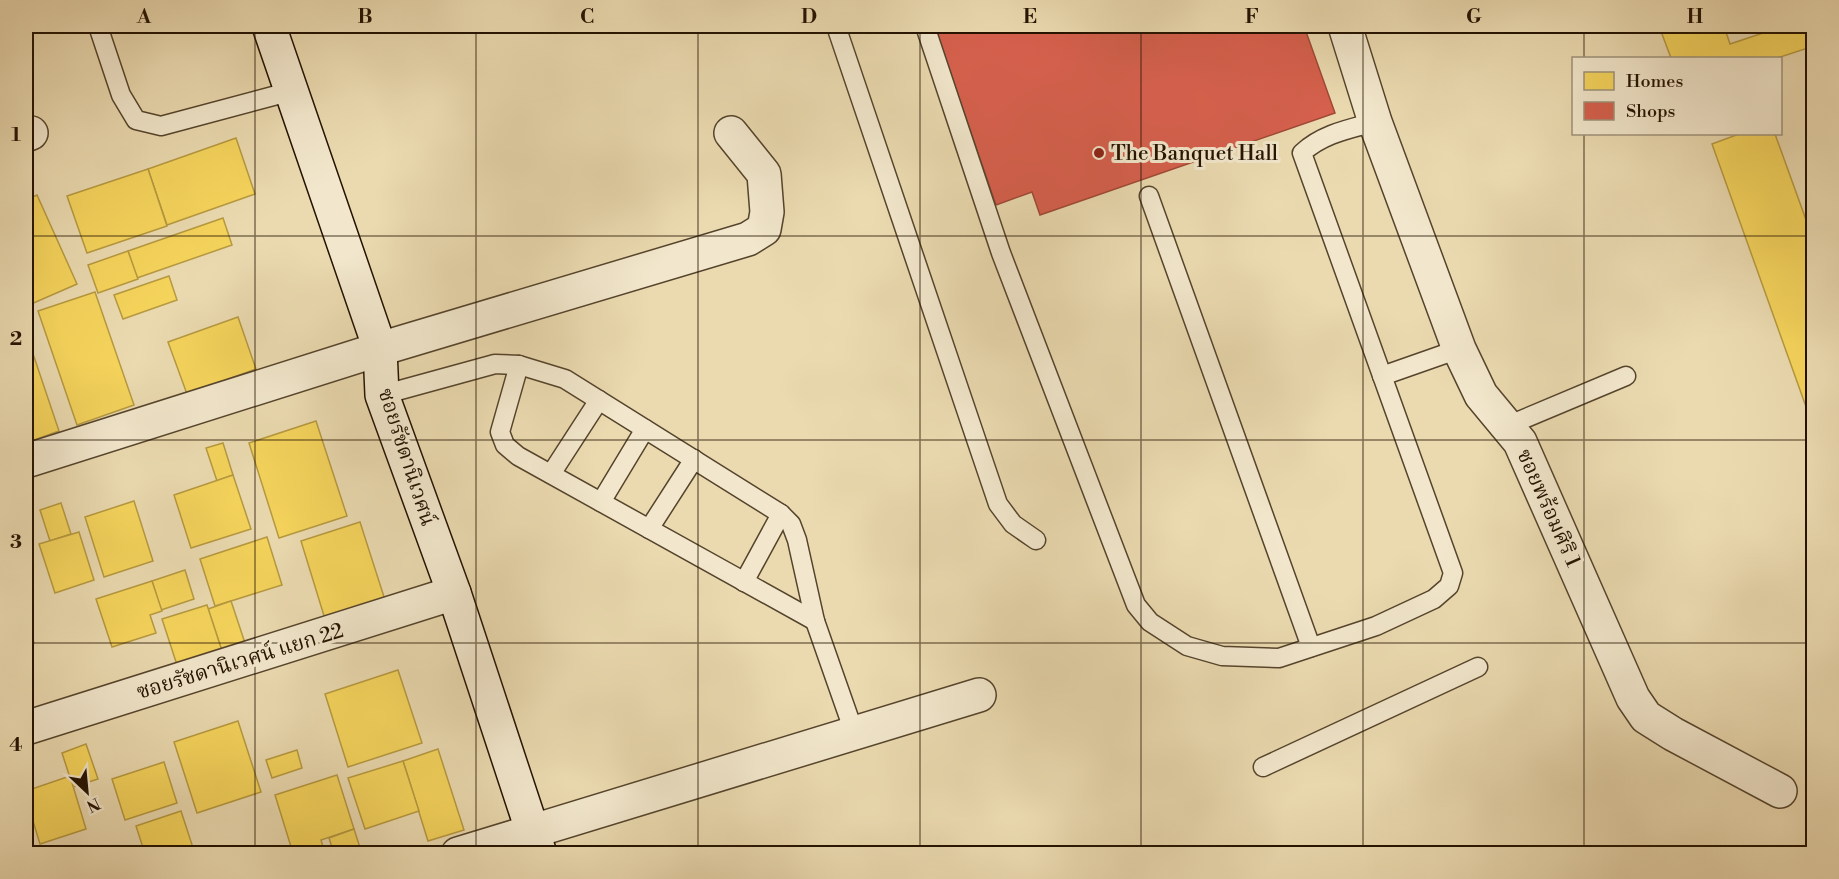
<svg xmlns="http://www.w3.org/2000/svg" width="1839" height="879" viewBox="0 0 1839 879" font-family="'Libre Bodoni','Noto Serif Thai',serif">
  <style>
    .homes { fill: #f6d55c; stroke: #b79a40; stroke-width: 1.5 }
    .shops { fill: #d6604d; stroke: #a04936; stroke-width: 1.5 }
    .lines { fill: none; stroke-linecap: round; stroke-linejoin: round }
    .lane-casing { stroke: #55442c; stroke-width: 21 }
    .street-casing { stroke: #55442c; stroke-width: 36 }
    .secondary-casing { stroke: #231200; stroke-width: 36 }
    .lane { stroke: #f2e7cc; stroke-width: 18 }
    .street { stroke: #f2e7cc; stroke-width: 33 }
    .secondary { stroke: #f2e7cc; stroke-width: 33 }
    .grid { fill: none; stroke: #231200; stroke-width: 1.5; stroke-opacity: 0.55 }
    .poi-dot { fill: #8f2418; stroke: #f2e7cc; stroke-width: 2 }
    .labels { text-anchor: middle; stroke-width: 6; stroke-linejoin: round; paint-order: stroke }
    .poi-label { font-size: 21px; fill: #231200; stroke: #f2e7cc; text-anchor: start }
    .street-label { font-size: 21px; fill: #231200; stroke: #f2e7cc }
    .neatline { fill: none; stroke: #231200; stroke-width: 2 }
    .grid-label { font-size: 20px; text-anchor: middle; font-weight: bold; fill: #231200 }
  </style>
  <rect width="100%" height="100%" fill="#ebdab0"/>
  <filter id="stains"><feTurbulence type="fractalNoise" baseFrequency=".00333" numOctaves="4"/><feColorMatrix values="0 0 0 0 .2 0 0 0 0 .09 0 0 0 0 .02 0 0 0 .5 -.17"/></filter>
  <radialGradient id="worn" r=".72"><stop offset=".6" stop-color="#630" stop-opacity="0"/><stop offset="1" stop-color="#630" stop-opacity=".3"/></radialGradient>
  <g class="homes">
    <path d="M1659,26H1724L1730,44L1766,32L1764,26H1812L1814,46L1777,58H1671Z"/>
    <path d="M1739,134H1775L1814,242V429L1712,144Z"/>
    <path d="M236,138L255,194L167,225L148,169Z"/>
    <path d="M148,169L167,226L87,253L67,196Z"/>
    <path d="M37,195L77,284L29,305L26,298V200Z"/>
    <path d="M223,218L232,245L137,278L128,251Z"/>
    <path d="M128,251L138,279L98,293L88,265Z"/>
    <path d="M169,276L177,300L123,319L114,295Z"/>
    <path d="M95,292L134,405L77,425L38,311Z"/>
    <path d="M238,317L256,369L187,394L168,342Z"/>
    <path d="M26,333L59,431L26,443Z"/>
    <path d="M316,421L347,516L279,538L249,443Z"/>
    <path d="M223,443L233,475L217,481L206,448Z"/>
    <path d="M233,475L251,529L191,548L174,495Z"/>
    <path d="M134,501L153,561L104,577L85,517Z"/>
    <path d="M61,503L71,534L50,541L40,510Z"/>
    <path d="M360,522L385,600L325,619L301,541Z"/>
    <path d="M79,532L94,580L55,593L39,544Z"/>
    <path d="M267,537L282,585L215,606L200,559Z"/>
    <path d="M185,570L194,599L161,610L152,581Z"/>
    <path d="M152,581L162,611L150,615L156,633L112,647L96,599Z"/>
    <path d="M231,601L246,646L223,654L208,609Z"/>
    <path d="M207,605L223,654L178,668L162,619Z"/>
    <path d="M26,616L34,643L26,646Z"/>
    <path d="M398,670L422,743L348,767L325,694Z"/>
    <path d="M238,721L261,792L197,813L174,742Z"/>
    <path d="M86,744L98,779L73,787L62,753Z"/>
    <path d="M438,749L464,830L428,841L403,761Z"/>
    <path d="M297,750L302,768L272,778L266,760Z"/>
    <path d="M403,761L419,811L365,829L348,778Z"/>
    <path d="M164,762L177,803L125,820L112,779Z"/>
    <path d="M337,775L354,829L321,840L325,854H306L303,846L292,850L275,795Z"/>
    <path d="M70,776L86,829L40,844L26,798V791Z"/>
    <path d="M181,811L195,854H145L136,826Z"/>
    <path d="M354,829L362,854H334L329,838Z"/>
  </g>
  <path class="shops" d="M934,26H1304L1335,113L1040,215L1032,192L996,205Z"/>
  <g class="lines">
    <g class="lane-casing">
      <g id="lane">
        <path d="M98,26L121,95L136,120L161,126L292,91"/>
        <path d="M836,26L998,504L1013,524L1036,540"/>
        <path d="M925,26L1001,253L1136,605L1150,622L1187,646L1222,656L1279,658L1376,626L1434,599L1449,586L1453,573L1302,153C1322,134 1349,129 1375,122"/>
        <path d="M1149,196L1311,647"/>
        <path d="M519,365L500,432L505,445L518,456L815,621"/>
        <path d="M1382,376L1459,349"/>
        <path d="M382,395L495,364L519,365L565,379L781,514L791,524L797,540L815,621L854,732"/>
        <path d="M1507,426L1626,376"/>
        <path d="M551,474L599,400"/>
        <path d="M601,502L645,429"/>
        <path d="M649,529L694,459"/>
        <path d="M744,582L781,514"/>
        <path d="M1263,767L1478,667"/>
      </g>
    </g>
    <g class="street-casing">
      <g id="street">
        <path d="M1345,26L1375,122L1459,349L1481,395L1520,442L1633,698L1646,717L1673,734L1780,791"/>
        <path d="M26,135L31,133"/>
        <path d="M26,461L380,349L748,239L764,229L767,212L764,174L731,133"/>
        <path d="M26,728L454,593"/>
        <path d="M458,854L979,695"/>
      </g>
    </g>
    <g class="secondary-casing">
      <path id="secondary" d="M269,26L380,349L382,395L454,593L540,854"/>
    </g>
    <use href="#lane" class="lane"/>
    <use href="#street" class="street"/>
    <use href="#secondary" class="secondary"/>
  </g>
  <path class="grid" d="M255,26V854M476,26V854M698,26V854M920,26V854M1141,26V854M1363,26V854M1584,26V58M1584,134V854M26,236H1814M26,440H1814M26,643H1814"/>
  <circle class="poi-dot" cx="1099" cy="153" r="6"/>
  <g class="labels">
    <g class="poi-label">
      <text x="1111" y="160">The Banquet Hall</text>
    </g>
    <g class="street-label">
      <text transform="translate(407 457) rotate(72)" y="7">ซอยรัชดานิเวศน์</text>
      <text transform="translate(1549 508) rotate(66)" y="7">ซอยพร้อมศิริ 1</text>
      <text transform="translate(240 661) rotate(-17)" y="7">ซอยรัชดานิเวศน์ แยก 22</text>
    </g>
  </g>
  <rect width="1839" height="879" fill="none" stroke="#ebdab0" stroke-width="66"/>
  <rect x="1572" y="57" width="210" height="78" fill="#f2e7cc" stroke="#9f927a" stroke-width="1.5"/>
  <rect x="1584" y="72" width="30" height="18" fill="#f6d55c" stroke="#9f927a" stroke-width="1.5"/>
  <text x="1626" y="87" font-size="18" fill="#231200">Homes</text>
  <rect x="1584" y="102" width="30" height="18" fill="#d6604d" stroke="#9f927a" stroke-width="1.5"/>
  <text x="1626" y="117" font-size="18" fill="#231200">Shops</text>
  <g transform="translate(87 792) rotate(154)" stroke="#f2e7cc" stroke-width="4.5" paint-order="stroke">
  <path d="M0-4.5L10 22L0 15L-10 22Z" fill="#231200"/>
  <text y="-9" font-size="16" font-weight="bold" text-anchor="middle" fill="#231200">N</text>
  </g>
  <rect x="33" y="33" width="1773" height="813" class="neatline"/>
  <g class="grid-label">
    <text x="144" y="23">A</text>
    <text x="365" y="23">B</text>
    <text x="587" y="23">C</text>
    <text x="809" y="23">D</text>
    <text x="1030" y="23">E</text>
    <text x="1252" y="23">F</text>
    <text x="1474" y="23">G</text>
    <text x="1695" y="23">H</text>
    <text x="16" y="141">1</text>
    <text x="16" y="345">2</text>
    <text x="16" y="548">3</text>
    <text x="16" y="751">4</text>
  </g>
  <rect width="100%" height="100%" filter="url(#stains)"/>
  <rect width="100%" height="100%" fill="url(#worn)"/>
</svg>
